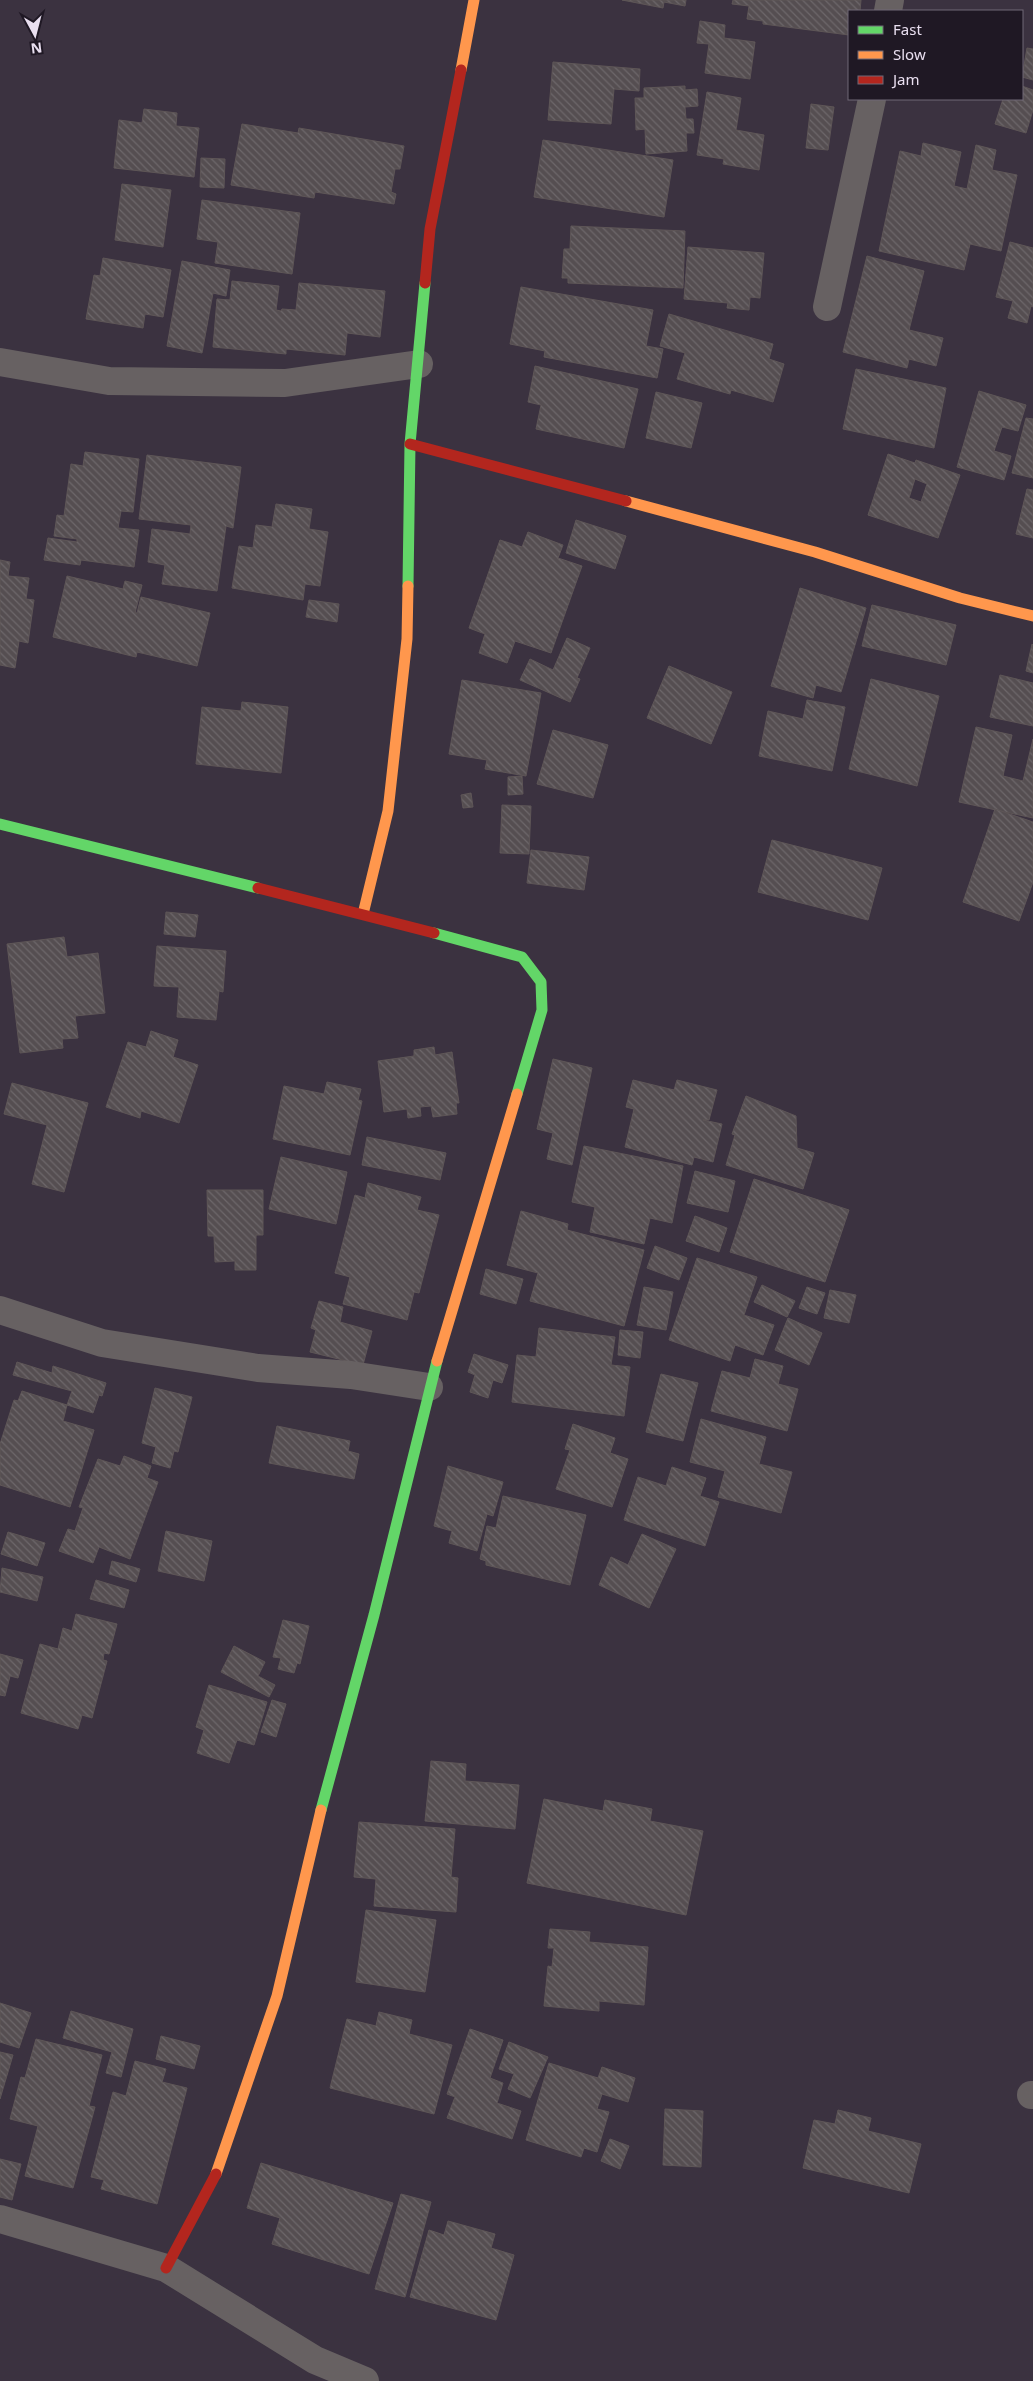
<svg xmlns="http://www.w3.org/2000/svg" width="1033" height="2381" viewBox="0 0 1033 2381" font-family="'Noto Sans',sans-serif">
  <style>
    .building { fill: url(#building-back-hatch); stroke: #5e5657; fill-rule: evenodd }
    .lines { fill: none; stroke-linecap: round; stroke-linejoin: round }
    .street { stroke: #676162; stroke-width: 28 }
    .fast { stroke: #63d668; stroke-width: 11 }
    .slow { stroke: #ff974d; stroke-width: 11 }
    .jam { stroke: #b3261e; stroke-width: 11 }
  </style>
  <defs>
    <pattern id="building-back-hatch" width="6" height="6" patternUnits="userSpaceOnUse" patternTransform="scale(1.25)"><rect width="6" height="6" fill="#554e51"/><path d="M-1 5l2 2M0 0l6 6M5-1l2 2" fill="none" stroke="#6d676a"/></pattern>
  </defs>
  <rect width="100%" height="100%" fill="#3b3240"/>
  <g class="building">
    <path d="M622,0H686L685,6L664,2L663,8Z"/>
    <path d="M733,0H861L860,11H849V35L763,24V21L747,19L749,6L732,4Z"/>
    <path d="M700,21L725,25L724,38L755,42L750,79L705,73L709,44L697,43Z"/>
    <path d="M1027,48L1033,49V80L1022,77Z"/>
    <path d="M553,62L640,69L639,91L614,89L611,124L548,120Z"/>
    <path d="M685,86V90L697,89L698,106L685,107L686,119H693L694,133H686L687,151L646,154L645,129L636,130L635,98H644V88Z"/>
    <path d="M1022,86L1033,90V110L1026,133L995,124L1003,99H1022Z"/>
    <path d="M707,92L741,98L736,130L764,135L759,170L723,164L724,159L697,155Z"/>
    <path d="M811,104L834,107L828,150L806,148Z"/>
    <path d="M144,109L177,113L176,126L199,128L194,177L114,168L119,120L142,123Z"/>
    <path d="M242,124L298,133L299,128L404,146L400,169H395L391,192L396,194L394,204L315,192L314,198L231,185Z"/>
    <path d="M543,140L673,160L664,217L534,197Z"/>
    <path d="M923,143L961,152L954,186L967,189L976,145L996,150L992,170L1017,175L1001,251L970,244L964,270L879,251L900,151L921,156Z"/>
    <path d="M201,158L225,159L224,188L200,187Z"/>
    <path d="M122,184L171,190L163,247L115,240Z"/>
    <path d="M202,200L300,213L292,274L215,263L218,242L197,239Z"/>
    <path d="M571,226L685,231L683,288L568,283V278H562L564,249H570Z"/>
    <path d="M1010,242L1033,248V307L1031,306L1027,323L1008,318L1013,301L996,297Z"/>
    <path d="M688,247L764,253L760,298L750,297L749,310L727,308L728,303L684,299Z"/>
    <path d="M867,256L924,271L909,330L943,338L936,366L909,359L907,368L843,352Z"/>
    <path d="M103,258L171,270L163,317L145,314L143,328L86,319L94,275L100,276Z"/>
    <path d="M182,261L230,270L226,296L213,293L202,353L167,346Z"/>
    <path d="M232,281L279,286L276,310L281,311L282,309L296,310L299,283L385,291L380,337L347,333L345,355L286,349V354L213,347L217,299L230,300Z"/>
    <path d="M521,287L653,310L646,346L663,349L657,378L544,357L545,351L510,344Z"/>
    <path d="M669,314L773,344L769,359L784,364L773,402L731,390L730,394L677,379L685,353L660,346Z"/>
    <path d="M535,366L638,389L624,448L536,429L541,405L528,402Z"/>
    <path d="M856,369L946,388L934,448L843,429Z"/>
    <path d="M979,391L1026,405L1018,431L1002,427L994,451L1011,456L1004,480L957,467Z"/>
    <path d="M656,392L702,403L691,448L646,438Z"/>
    <path d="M1026,418L1033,419V478L1012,473Z"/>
    <path d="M85,452L139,459L133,512L121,511L118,528L139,530L134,567L81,560L80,565L44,560L48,538L77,542V539L54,536L57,515L64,516L71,464L83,466Z"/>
    <path d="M888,454L915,463L916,460L960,475L938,538L868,515ZM915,479L927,484L921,502L909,498Z"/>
    <path d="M147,455L241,467L233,528L226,526L217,591L162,584L165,565L148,562L152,529L190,534L191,525L139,519Z"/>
    <path d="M1027,489L1033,490V538L1016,534Z"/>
    <path d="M276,504L312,509L309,529L328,532L320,586L305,584L303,600L232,588L239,546L253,548L256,525L272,527Z"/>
    <path d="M576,520L626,536L615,569L566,553Z"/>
    <path d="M528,532L563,545L558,558L582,566L551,653L515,641L507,663L479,653L485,634L469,628L500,540L522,547Z"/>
    <path d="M0,560L10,562L8,576L29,578L26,599L34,600L28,643L19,641L15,668L0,665Z"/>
    <path d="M67,576L123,589L125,581L142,585L135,613H137L141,597L210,613L197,666L137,652L136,657L53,637Z"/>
    <path d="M800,588L866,608L841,692L816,685L813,698L771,686Z"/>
    <path d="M309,600L339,604L337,622L306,617Z"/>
    <path d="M872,605L956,625L946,665L862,646Z"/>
    <path d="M567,638L590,648L577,678L580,679L570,702L520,680L530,659L553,670Z"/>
    <path d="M1032,644L1033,645V673L1026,671Z"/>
    <path d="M669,666L732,692L711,744L647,718Z"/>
    <path d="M1000,675L1033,683V726L990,717Z"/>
    <path d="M871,679L939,696L917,786L849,769Z"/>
    <path d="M462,680L541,693L526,776L485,769L487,760L449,754Z"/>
    <path d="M807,700L845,707L832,771L759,756L768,711L803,719Z"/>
    <path d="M242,702L288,707L281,773L196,764L202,707L241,711Z"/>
    <path d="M976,727L1012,735L1003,776L1023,781L1033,739V818L959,802Z"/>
    <path d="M553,730L608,745L593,798L537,784Z"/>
    <path d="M522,776L523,794L508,795V777Z"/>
    <path d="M471,793L473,807L463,808L461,795Z"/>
    <path d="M502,805L531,806L529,854L500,853Z"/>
    <path d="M995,809L1033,822V882L1019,921L963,902Z"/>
    <path d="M772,840L882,868L868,920L758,892Z"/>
    <path d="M531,850L589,857L584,890L527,883Z"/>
    <path d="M166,912L198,915L195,937L164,934Z"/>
    <path d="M64,937L67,957L98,953L105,1013L75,1016L78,1038L62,1039L63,1048L20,1053L7,944Z"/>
    <path d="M157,946L226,951L223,992L219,991L216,1020L177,1017L179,987L154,986Z"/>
    <path d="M151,1031L178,1040L173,1057L198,1065L179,1123L141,1111L140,1118L106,1107L128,1042L146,1047Z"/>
    <path d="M434,1047L435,1055L452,1052L459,1103H456L457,1114L433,1117L431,1106L420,1107L421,1116L408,1118L407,1109L384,1112L378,1061L414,1056V1050Z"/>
    <path d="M553,1059L592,1068L572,1165L547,1159L553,1133L537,1129Z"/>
    <path d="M633,1080L674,1090L677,1080L717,1090L709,1120H703L722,1124L713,1162L694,1157L692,1165L625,1147L634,1109L626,1107Z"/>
    <path d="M327,1082L361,1089L358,1100L362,1101L350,1155L273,1139L284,1086L324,1094Z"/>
    <path d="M12,1083L88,1103L64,1192L32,1184L47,1125L4,1114Z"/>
    <path d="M746,1096L796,1116L797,1148L814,1153L803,1189L726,1165L735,1135L732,1134Z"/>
    <path d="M367,1137L446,1153L440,1180L362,1165Z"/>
    <path d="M584,1146L683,1166L672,1223L650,1218L644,1244L590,1232L595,1207L572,1202Z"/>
    <path d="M281,1157L347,1172L336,1224L269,1209Z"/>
    <path d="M695,1171L735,1181L728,1212L687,1203Z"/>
    <path d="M754,1179L849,1210L825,1282L730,1252Z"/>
    <path d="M368,1183L421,1197L417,1210L439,1215L419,1293L414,1292L407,1320L343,1304L350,1277L335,1273L355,1195L365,1198Z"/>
    <path d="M207,1190H263V1235H256V1270H235V1261L215,1262L214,1236H208Z"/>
    <path d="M521,1211L568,1224L567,1230L644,1250L624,1326L530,1301L538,1273L507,1265Z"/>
    <path d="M695,1216L727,1228L719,1252L686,1241Z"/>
    <path d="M655,1246L687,1258L679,1280L647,1268Z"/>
    <path d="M697,1258L757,1277L744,1315L774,1325L763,1355L735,1345L730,1361L669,1340Z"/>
    <path d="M486,1269L523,1279L516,1304L480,1294Z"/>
    <path d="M762,1285L795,1301L787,1317L754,1302Z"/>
    <path d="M644,1287L673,1292L666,1330L637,1325Z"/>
    <path d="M807,1287L825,1293L817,1314L799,1308Z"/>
    <path d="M830,1290L856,1295L849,1323L824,1318Z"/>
    <path d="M319,1301L343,1307L340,1322L372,1331L363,1365L310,1352L316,1330L311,1328Z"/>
    <path d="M788,1318L822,1333L809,1365L775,1350Z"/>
    <path d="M539,1328L615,1337L611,1365L630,1367L624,1416L512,1402L517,1355L536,1357Z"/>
    <path d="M620,1330L643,1332L640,1358L618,1355Z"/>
    <path d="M474,1354L508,1365L502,1383L493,1380L488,1398L470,1392L475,1375L468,1372Z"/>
    <path d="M755,1359L783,1366L778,1384L798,1389L787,1431L711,1411L722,1371L750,1378Z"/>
    <path d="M17,1362L52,1373L53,1366L106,1383L102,1396L99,1395L93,1413L67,1405L72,1391L13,1375Z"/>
    <path d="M661,1374L698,1383L683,1441L646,1432Z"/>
    <path d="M155,1388L192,1397L178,1452L174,1451L170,1468L152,1463L156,1447L142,1443Z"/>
    <path d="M22,1391L67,1405L63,1421L94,1430L70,1507L0,1485V1444L14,1400L18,1401Z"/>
    <path d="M701,1419L766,1437L759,1464L792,1472L781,1513L718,1497L725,1471L690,1462Z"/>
    <path d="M573,1424L615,1438L610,1453L628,1459L612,1507L556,1489L570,1450L565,1449Z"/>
    <path d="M277,1426L350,1441L348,1451L359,1454L354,1479L269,1463Z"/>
    <path d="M124,1456L151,1466L147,1478L158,1482L130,1559L99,1547L93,1563L59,1551L68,1529L75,1531L83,1508L79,1507L98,1459L120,1466Z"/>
    <path d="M448,1466L503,1482L493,1516L487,1514L477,1551L449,1543L452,1531L434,1526Z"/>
    <path d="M672,1467L706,1478L700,1496L719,1502L705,1546L624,1520L638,1477L666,1486Z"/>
    <path d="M503,1496L586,1515L570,1585L486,1565V1561L480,1559L487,1526L496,1528Z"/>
    <path d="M166,1531L212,1541L204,1581L158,1571Z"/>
    <path d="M8,1532L45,1543L37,1566L1,1554Z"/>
    <path d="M642,1534L676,1549L649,1608L599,1585L611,1557L628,1565Z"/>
    <path d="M112,1561L140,1569L136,1582L109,1574Z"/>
    <path d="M2,1568L43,1577L37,1601L0,1592Z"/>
    <path d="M96,1580L129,1590L124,1608L90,1599Z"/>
    <path d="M76,1614L117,1624L109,1654L104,1653L103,1660L107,1661L92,1718L82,1715L78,1729L21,1713L40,1644L58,1649L63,1628L72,1631Z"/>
    <path d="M283,1620L309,1626L300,1664L297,1663L294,1673L278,1669L281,1658L273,1657Z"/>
    <path d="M234,1646L265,1662L258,1676L275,1685L269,1697L221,1672Z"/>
    <path d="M0,1654L23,1660L18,1678L10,1676L5,1696L0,1695Z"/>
    <path d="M209,1685L267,1702L254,1745L237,1740L229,1763L197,1753L204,1730L196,1727Z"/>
    <path d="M272,1700L286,1704L276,1737L261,1732Z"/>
    <path d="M431,1761L466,1764L465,1781L519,1785L515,1829L425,1821Z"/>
    <path d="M544,1799L603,1811L605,1800L652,1809L650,1821L703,1831L686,1915L527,1883Z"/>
    <path d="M359,1822L455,1829L451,1877L458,1878L456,1912L374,1906L376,1879L354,1877Z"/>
    <path d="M366,1910L436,1920L425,1992L356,1982Z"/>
    <path d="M550,1929L590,1932L589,1942L648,1947L644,2005L599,2001V2011L544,2006L548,1966L552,1967L554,1948H548Z"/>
    <path d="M0,2003L31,2013L19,2048L0,2042Z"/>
    <path d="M71,2011L133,2029L121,2077L106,2073L112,2052L63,2038Z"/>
    <path d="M379,2012L412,2020L409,2034L452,2045L434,2114L330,2088L347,2019L376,2026Z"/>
    <path d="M470,2029L503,2040L490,2078L503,2083L497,2103L521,2111L512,2139L447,2118L455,2097L447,2094Z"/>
    <path d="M161,2036L200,2046L194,2069L156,2059Z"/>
    <path d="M36,2039L102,2055L89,2106L95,2107L73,2188L25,2176L38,2126L10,2119L21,2077L25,2078Z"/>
    <path d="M509,2042L548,2057L530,2098L508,2089L514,2074L499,2069Z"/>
    <path d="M0,2052L13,2055L0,2099Z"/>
    <path d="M135,2061L166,2069L162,2082L187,2088L157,2204L101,2189L104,2180L91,2177L113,2092L126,2096Z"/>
    <path d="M549,2063L598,2078L602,2067L635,2078L628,2102L602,2094L597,2109L609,2112L597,2152L584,2148L581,2157L526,2140Z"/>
    <path d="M665,2109L703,2111L701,2167L663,2165Z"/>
    <path d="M838,2110L871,2118L868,2131L921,2144L909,2193L803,2168L814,2120L835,2124Z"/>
    <path d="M610,2139L629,2146L620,2169L601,2161Z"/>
    <path d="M0,2159L21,2164L12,2200L0,2197Z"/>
    <path d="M261,2163L393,2203L369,2274L272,2244L280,2218L247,2208Z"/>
    <path d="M401,2194L431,2202L405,2297L375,2289Z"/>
    <path d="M448,2221L495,2234L491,2248L514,2255L496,2320L410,2297L429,2230L444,2235Z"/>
  </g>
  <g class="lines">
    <g class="street">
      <path d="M888,11L890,0"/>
      <path d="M827,307L872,99"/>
      <path d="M0,362L109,381L285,383L419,364"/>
      <path d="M0,1310L102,1343L258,1368L351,1375L429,1387"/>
      <path d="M1031,2095H1033"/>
      <path d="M0,2219L166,2268L315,2360L365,2381"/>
    </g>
    <g class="fast">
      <path d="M408,586L410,444L425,283"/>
      <path d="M0,824L258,888"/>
      <path d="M434,933L522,957L541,982L542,1010L517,1094"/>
      <path d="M321,1810L374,1615L437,1361"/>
    </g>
    <g class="slow">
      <path d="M461,70L474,0"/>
      <path d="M626,501L815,552L960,598L1033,616"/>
      <path d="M363,914L388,811L407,639L408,586"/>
      <path d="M437,1361L517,1094"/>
      <path d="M216,2174L277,1996L321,1810"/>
    </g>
    <g class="jam">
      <path d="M425,283L430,229L461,70"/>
      <path d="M410,444L626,501"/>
      <path d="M258,888L434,933"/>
      <path d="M166,2268L216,2174"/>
    </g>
  </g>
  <rect x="848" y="10" width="175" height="90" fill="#1f1824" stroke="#706876"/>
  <rect x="858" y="26" width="25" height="8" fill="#63d668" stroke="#706876"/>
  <text x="893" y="35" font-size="15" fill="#e9dff0">Fast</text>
  <rect x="858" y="51" width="25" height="8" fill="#ff974d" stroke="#706876"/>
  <text x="893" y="60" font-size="15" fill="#e9dff0">Slow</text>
  <rect x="858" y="76" width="25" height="8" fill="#b3261e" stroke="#706876"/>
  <text x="893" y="85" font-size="15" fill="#e9dff0">Jam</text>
  <g transform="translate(35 35) rotate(173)" stroke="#1f1824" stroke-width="4" paint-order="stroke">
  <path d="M0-4L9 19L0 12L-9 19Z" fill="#e9dff0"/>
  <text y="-8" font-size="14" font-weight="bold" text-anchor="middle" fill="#e9dff0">N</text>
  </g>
</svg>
